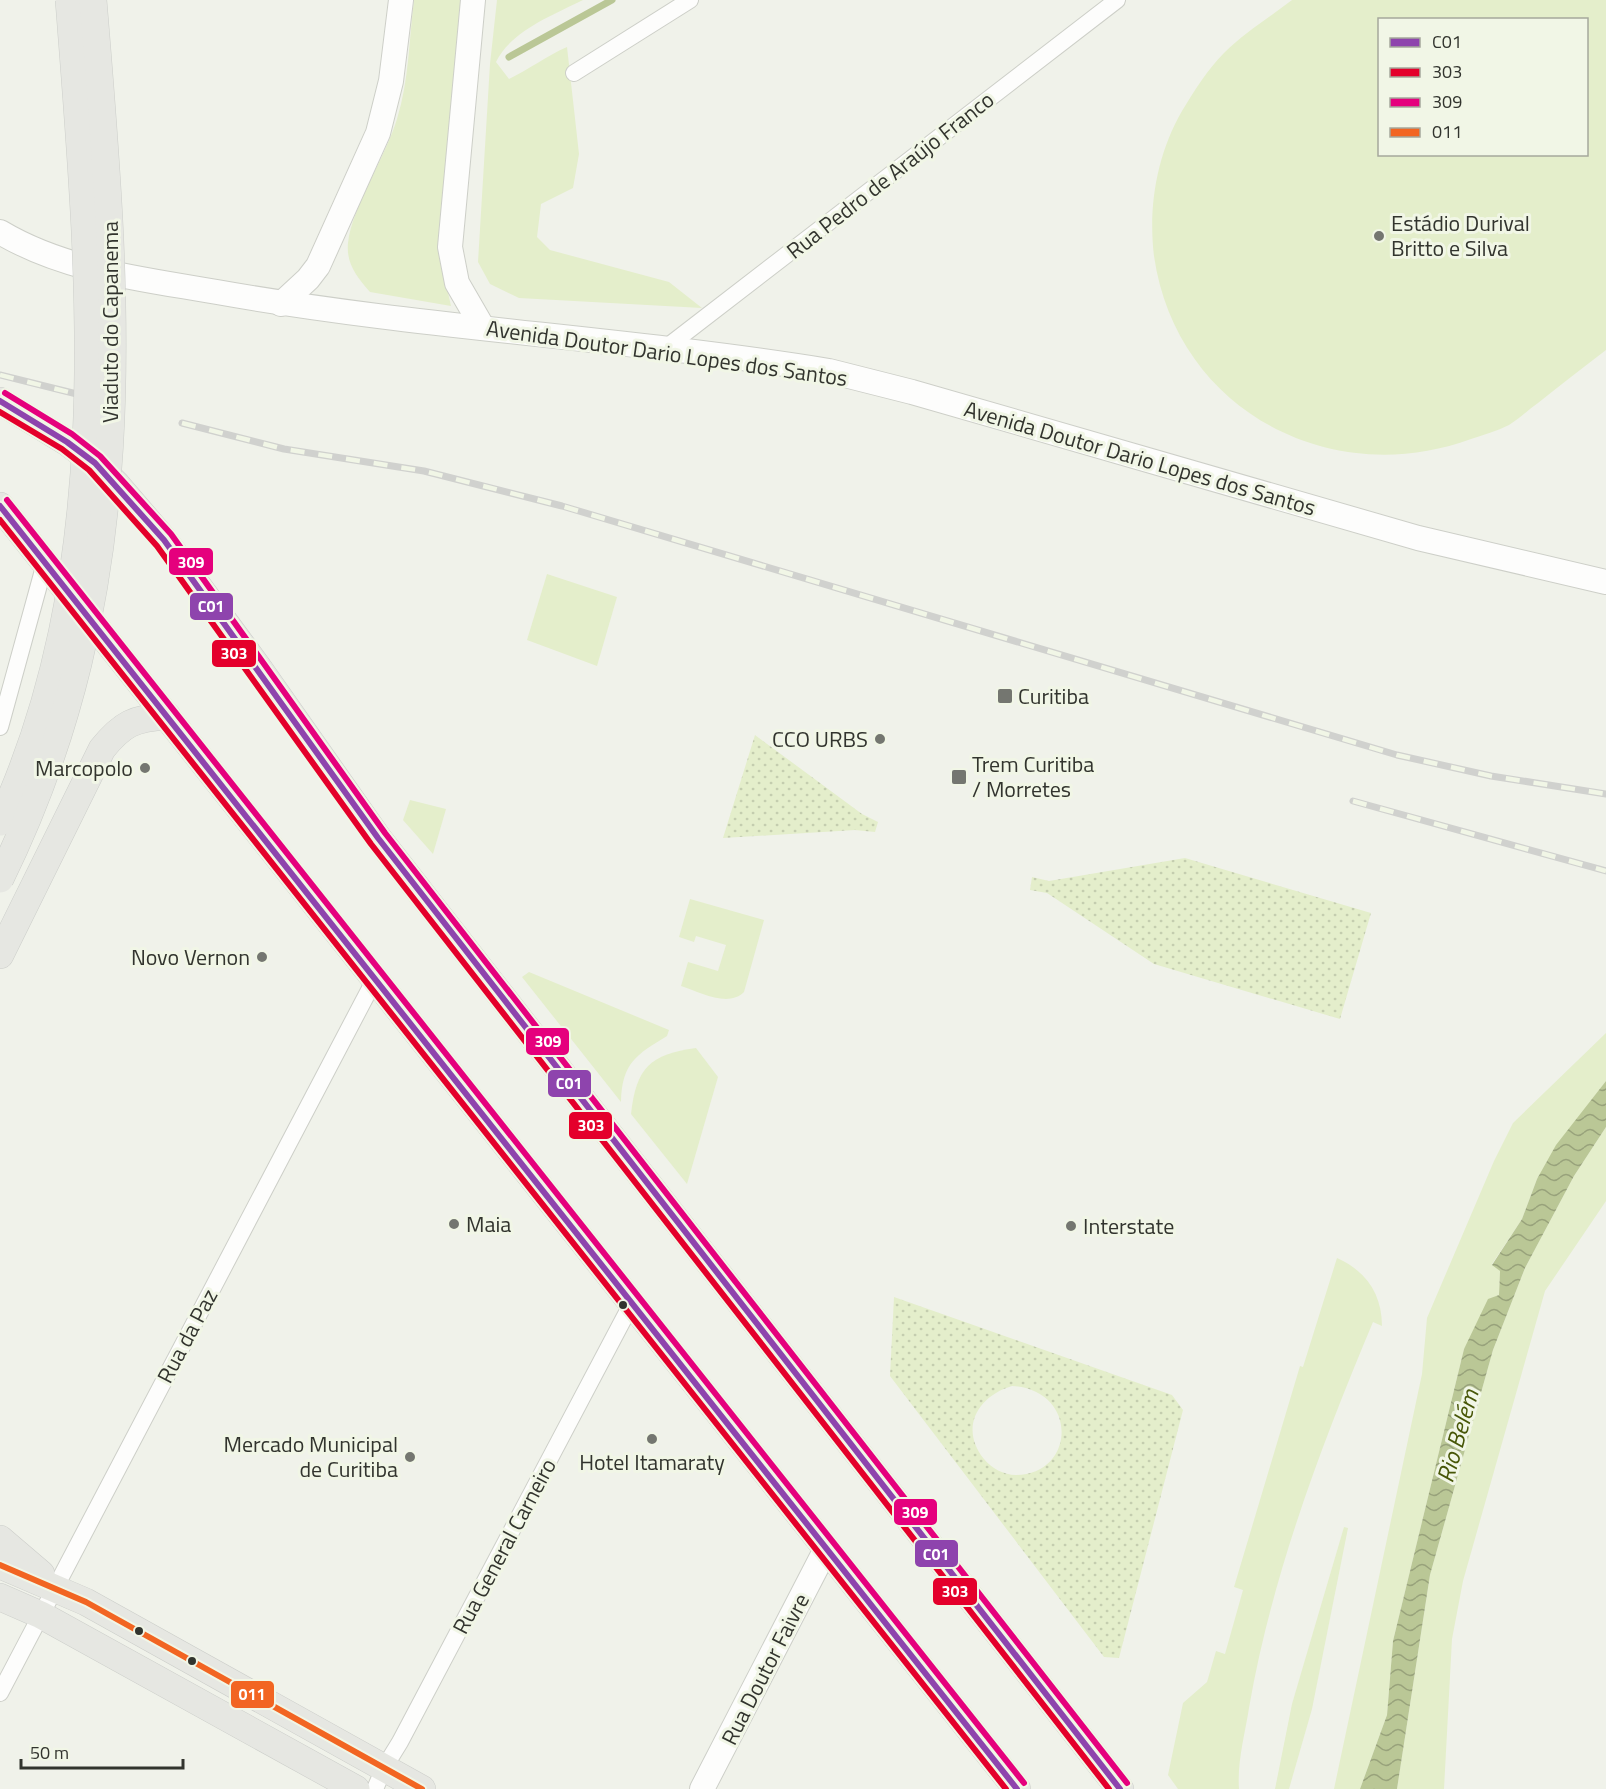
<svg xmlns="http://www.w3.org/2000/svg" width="1606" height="1789" viewBox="0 0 1606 1789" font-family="'Titillium Web',sans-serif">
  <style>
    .grass { fill: #e4eecb; fill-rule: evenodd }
    .park { fill: url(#park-dots); fill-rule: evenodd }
    .water { fill: url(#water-waves) }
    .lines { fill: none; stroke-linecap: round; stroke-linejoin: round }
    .stream { stroke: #bac796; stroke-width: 7 }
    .street-casing { stroke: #cdcfc8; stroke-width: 18 }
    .secondary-casing { stroke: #cdcfc8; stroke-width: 26 }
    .primary-casing { stroke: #ccceca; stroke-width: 28 }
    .street { stroke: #fdfdfc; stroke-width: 16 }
    .secondary { stroke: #fdfdfc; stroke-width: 24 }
    .primary { stroke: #e6e7e2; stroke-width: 27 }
    .rail-casing { stroke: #d0d1ce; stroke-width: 7 }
    .rail { stroke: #f1f6e6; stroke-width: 4.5; stroke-dasharray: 14; stroke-linecap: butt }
    .primary-bridge-casing { stroke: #ccceca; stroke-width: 28; stroke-linecap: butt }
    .primary-bridge { stroke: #e6e7e2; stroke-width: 27 }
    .bus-1-casing { stroke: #f1f6e6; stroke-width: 10 }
    .bus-2-casing { stroke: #f1f6e6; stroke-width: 10 }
    .bus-3-casing { stroke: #f1f6e6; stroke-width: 10 }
    .bus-4-casing { stroke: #f1f6e6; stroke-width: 10 }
    .bus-1 { stroke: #8e44ad; stroke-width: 6 }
    .bus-2 { stroke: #e4002b; stroke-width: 6 }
    .bus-3 { stroke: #e5007d; stroke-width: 6 }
    .bus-4 { stroke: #f26522; stroke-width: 6 }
    .poi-dot { fill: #747670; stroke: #f1f6e6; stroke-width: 2 }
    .bus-dot { fill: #32342e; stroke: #f1f6e6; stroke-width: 2 }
    .labels { text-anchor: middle; stroke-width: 6; stroke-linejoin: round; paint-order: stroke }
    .street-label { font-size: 22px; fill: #32342e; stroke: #f1f6e6 }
    .poi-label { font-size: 22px; fill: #32342e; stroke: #f1f6e6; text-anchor: start }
    .water-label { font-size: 24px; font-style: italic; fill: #475607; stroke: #f1f6e6 }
    .line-badge { stroke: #f1f6e6; stroke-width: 2 }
    .badge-label { font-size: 16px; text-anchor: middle; font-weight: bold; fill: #fff }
  </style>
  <defs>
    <pattern id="park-dots" width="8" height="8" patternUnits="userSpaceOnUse" patternTransform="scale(1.5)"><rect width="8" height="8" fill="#e4eecb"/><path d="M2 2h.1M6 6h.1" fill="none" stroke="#c4cdaf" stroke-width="1.8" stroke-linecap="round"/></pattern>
    <pattern id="water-waves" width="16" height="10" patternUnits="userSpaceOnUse" patternTransform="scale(1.5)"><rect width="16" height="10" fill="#bac796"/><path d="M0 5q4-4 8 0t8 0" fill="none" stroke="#98a27b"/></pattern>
  </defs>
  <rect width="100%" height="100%" fill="#f0f2ea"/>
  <g class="grass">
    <path d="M414,0H464L440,257L451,306L370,292C357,277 346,264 348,243C352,207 386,156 397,119C409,81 409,39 414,0Z"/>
    <path d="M497,0H583C553,15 511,31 496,62L509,79C530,69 546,56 567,47L579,154L573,188L541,204L537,237L550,250L669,282L702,308L519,298L490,284L478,262L490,64Z"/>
    <path d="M1292,0H1606V350C1583,368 1560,385 1538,403C1528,410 1519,419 1509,425C1497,431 1483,435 1471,439C1329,491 1176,409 1154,256C1148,207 1157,154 1182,111C1194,91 1208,69 1224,53C1244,33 1270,17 1292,0ZM1380,20H1586V154H1380Z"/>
    <path d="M547,574L617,597L597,666L527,640Z"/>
    <path d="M410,800L446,809L433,854L403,820Z"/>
    <path d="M690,899L764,920L744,992C728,1008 700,992 681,986L688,962L718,971L726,945L696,936L694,942L679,937Z"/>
    <path d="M529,972L669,1030L667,1036C636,1055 622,1063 621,1102L522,977Z"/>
    <path d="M1606,1033V1081L1537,1179L1522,1219L1492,1264L1500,1271L1499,1295L1464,1349L1393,1641L1387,1715L1360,1789H1334L1422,1374L1427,1318L1494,1161L1513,1123Z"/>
    <path d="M696,1048L718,1077L687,1184L631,1114C636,1068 650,1054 696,1048Z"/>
    <path d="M1606,1127V1201L1545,1291L1463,1581L1452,1639L1444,1789H1397L1430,1575L1493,1350L1525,1268L1574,1176Z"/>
    <path d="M1337,1258C1366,1271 1382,1294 1382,1326L1373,1322C1321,1446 1272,1575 1249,1708C1245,1734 1237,1762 1239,1789H1178L1168,1775L1183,1703L1207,1682L1216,1651L1225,1654L1243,1590L1234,1587L1300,1366L1303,1367Z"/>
    <path d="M1344,1527L1348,1528L1312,1709L1289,1789H1275L1292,1704Z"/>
  </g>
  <g class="park">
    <path d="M755,735L862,814L878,822L875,832L855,830L723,838Z"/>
    <path d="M1185,858L1371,913L1340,1019L1154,964L1047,893L1030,890L1032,877L1049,881Z"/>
    <path d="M894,1297L1172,1395L1183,1410L1119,1658L1104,1657L890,1376ZM1012,1386C1079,1390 1076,1474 1016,1475C1004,1475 991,1468 984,1459C959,1428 978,1396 1012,1386Z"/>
  </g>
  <path class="water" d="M1606,1081V1127L1574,1176L1525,1268L1493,1350L1430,1575L1397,1789H1360L1387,1715L1393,1641L1464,1349L1488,1299L1499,1295L1500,1271L1492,1265L1522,1219L1537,1179L1556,1145Z"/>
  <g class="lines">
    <path class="stream" d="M509,57L612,0"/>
    <g class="street-casing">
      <g id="street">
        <path d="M574,73L690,0"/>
        <path d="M663,350L1117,0"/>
        <path d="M0,727L45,563"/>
        <path d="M0,1693L375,979"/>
        <path d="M375,1789L384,1768L400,1742L632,1303"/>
      </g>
    </g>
    <g class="secondary-casing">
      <g id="secondary">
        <path d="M473,0L450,247L457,283L483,328"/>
        <path d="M0,232C65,271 143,279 217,292C419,328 626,338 829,371L912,392L1418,538L1606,582"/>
        <path d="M281,304L308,279L318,266L378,133L391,81L401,0"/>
        <path d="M702,1789L826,1549"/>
      </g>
    </g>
    <g class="primary-casing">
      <g id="primary">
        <path d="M0,401L67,442L95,463L117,485L164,540L257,666L378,838L1120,1789"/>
        <path d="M0,506L1017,1789"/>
        <path d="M0,955L102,749C122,724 134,718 167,716"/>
        <path d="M0,1539L41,1574"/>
        <path d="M0,1565L86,1602L422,1789"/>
        <path d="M0,1597L41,1615L356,1789"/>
      </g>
    </g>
    <use href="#street" class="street"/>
    <use href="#secondary" class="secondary"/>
    <use href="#primary" class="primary"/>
    <g class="rail-casing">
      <g id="rail">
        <path d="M0,375L101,400"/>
        <path d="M182,423L284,449L424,471L562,506L1397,755L1491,776L1606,794"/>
        <path d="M1353,801L1606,871"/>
      </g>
    </g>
    <use href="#rail" class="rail"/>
    <g class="primary-bridge-casing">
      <g id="primary-bridge">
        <path d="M0,822C119,565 90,274 69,0"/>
        <path d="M0,879C142,590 119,310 93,0"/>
      </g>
    </g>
    <use href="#primary-bridge" class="primary-bridge"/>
    <g class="bus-1-casing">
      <g id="bus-1">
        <path d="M0,401L67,442L95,463L164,540L378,838L1120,1789"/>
        <path d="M0,506L1017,1789"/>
      </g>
    </g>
    <g class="bus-2-casing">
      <g id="bus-2">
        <path d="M0,412L62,449L89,470L157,546L371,844L1109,1789"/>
        <path d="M0,520L1006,1789"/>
      </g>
    </g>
    <g class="bus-3-casing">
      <g id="bus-3">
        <path d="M5,393L72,434L100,456L171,534L385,833L1127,1783"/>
        <path d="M7,500L1024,1783"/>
      </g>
    </g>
    <g class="bus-4-casing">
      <path id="bus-4" d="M0,1565L86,1602L422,1789"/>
    </g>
    <use href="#bus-1" class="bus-1"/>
    <use href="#bus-2" class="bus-2"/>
    <use href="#bus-3" class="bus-3"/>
    <use href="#bus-4" class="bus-4"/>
  </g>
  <g class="poi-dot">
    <circle cx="1379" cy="236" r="6"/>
    <rect x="997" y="688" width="16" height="16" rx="3"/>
    <circle cx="880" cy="739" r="6"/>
    <circle cx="145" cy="768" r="6"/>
    <rect x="951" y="769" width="16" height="16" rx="3"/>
    <circle cx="262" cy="957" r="6"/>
    <circle cx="454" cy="1224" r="6"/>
    <circle cx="1071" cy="1226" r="6"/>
    <circle cx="652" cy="1439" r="6"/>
    <circle cx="410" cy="1457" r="6"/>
  </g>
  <g class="bus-dot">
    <circle cx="623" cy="1305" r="5"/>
    <circle cx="139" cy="1631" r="5"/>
    <circle cx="192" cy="1661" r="5"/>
  </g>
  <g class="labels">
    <g class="street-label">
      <text transform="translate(890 175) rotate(-38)" y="8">Rua Pedro de Araújo Franco</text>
      <text transform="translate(110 322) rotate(-90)" y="8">Viaduto do Capanema</text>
      <text transform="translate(667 353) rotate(8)" y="8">Avenida Doutor Dario Lopes dos Santos</text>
      <text transform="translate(1140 458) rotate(16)" y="8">Avenida Doutor Dario Lopes dos Santos</text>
      <text transform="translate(187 1336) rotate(-62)" y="8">Rua da Paz</text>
      <text transform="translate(504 1546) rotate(-62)" y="8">Rua General Carneiro</text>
      <text transform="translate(765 1669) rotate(-63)" y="8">Rua Doutor Faivre</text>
    </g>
    <g class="poi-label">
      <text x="1391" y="231">Estádio Durival<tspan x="1391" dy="25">Britto e Silva</tspan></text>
      <text x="1018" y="704">Curitiba</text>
      <text x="868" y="747" text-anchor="end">CCO URBS</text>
      <text x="972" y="772">Trem Curitiba<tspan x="972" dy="25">/ Morretes</tspan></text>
      <text x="133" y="776" text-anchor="end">Marcopolo</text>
      <text x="250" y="965" text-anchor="end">Novo Vernon</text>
      <text x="466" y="1232">Maia</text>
      <text x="1083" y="1234">Interstate</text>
      <text x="398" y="1452" text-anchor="end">Mercado Municipal<tspan x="398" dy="25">de Curitiba</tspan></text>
      <text x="652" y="1470" text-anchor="middle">Hotel Itamaraty</text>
    </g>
    <g class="water-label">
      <text transform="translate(1458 1436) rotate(-74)" y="8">Rio Belém</text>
    </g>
  </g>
  <g class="line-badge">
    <rect x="168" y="547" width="46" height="29" rx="6" fill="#e5007d"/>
    <rect x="189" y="592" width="45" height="29" rx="6" fill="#8e44ad"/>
    <rect x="211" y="639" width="46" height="29" rx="6" fill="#e4002b"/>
    <rect x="525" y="1027" width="45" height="29" rx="6" fill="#e5007d"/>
    <rect x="547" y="1069" width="45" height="29" rx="6" fill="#8e44ad"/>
    <rect x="568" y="1111" width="45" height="29" rx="6" fill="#e4002b"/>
    <rect x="893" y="1498" width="45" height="28" rx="6" fill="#e5007d"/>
    <rect x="914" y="1539" width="45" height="29" rx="6" fill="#8e44ad"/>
    <rect x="932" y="1577" width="46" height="29" rx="6" fill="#e4002b"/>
    <rect x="230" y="1680" width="45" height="29" rx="6" fill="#f26522"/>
  </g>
  <g class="badge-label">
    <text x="191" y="568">309</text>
    <text x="211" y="612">C01</text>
    <text x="234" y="659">303</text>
    <text x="548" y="1047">309</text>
    <text x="569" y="1089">C01</text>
    <text x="591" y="1131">303</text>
    <text x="915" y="1518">309</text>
    <text x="936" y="1560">C01</text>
    <text x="955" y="1597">303</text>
    <text x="252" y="1700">011</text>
  </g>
  <rect x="1378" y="18" width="210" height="138" fill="#f1f6e6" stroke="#a5a89c" stroke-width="1.5"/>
  <rect x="1390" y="38" width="30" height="9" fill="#8e44ad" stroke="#a5a89c" stroke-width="1.5"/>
  <text x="1432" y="48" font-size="18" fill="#32342e">C01</text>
  <rect x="1390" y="68" width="30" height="9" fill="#e4002b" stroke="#a5a89c" stroke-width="1.5"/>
  <text x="1432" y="78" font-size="18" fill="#32342e">303</text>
  <rect x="1390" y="98" width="30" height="9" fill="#e5007d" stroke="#a5a89c" stroke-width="1.5"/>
  <text x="1432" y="108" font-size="18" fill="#32342e">309</text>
  <rect x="1390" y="128" width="30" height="9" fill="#f26522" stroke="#a5a89c" stroke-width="1.5"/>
  <text x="1432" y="138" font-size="18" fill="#32342e">011</text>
  <path d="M21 1759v9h162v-9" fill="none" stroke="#32342e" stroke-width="3"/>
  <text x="30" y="1759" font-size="18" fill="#32342e" stroke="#f1f6e6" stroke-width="4.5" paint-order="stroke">50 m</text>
</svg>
